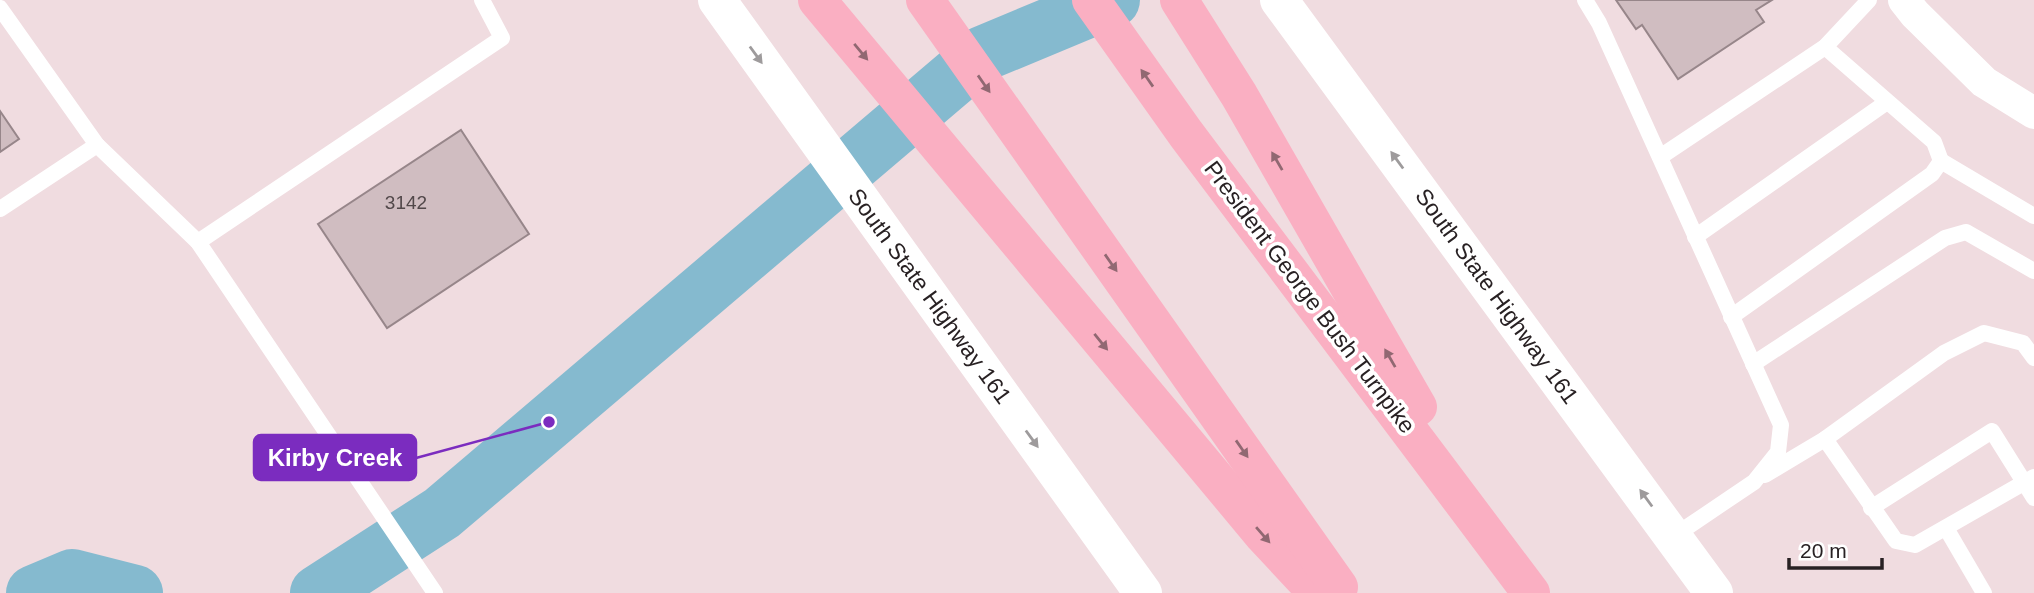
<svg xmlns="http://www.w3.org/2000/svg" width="2034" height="593" viewBox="0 0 2034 593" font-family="Arial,sans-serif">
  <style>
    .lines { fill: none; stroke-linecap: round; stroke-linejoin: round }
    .river { stroke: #85bacf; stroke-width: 56 }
    .building { fill: #d0bdc1; stroke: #97868a; stroke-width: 2 }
    .lane { stroke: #fff; stroke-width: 16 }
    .street { stroke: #fff; stroke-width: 32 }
    .secondary { stroke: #fff; stroke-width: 38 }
    .highway { stroke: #faafc2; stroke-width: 38 }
    .oneway { fill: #916872 }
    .oneway2 { fill: #9e9b9c }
    .labels { text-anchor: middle; stroke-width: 7; stroke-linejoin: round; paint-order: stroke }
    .number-label { font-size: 19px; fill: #52484a }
    .street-label { font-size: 23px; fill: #282123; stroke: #fff }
    .leader { fill: none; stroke: #7b2cbf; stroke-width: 2.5 }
    .callout-dot { fill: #7b2cbf; stroke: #fff; stroke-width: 2.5 }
    .callout { fill: #7b2cbf; stroke: #7b2cbf; stroke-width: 2.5 }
    .callout-label { font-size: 24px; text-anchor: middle; font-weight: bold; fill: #fff }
  </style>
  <rect width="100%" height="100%" fill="#f0dce0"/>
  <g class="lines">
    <g class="river">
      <path d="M34,593L72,577L135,593"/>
      <path d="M318,593L442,513L982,54L1112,0"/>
    </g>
  </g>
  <g class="building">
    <path d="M1616,0H1772L1756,10L1764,22L1678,79L1642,25L1636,29Z"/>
    <path d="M0,111L19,139L0,152Z"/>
    <path d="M461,130L529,234L387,328L318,224Z"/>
  </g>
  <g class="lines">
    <g class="lane">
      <path d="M1585,0L1599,23L1781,425L1778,452L1754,482L1674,536"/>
      <path d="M0,8L97,145L198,242L435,593"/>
      <path d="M1660,157L1825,47L1869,0"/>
      <path d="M1941,161L2034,216"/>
      <path d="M0,209L97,145"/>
      <path d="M1695,237L1887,102"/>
      <path d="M198,242L502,38L482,0"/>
      <path d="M1731,317L1932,174L1941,161L1934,142L1825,47"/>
      <path d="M1753,364L1945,238L1966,232L2034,271"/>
      <path d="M1825,439L1896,541L1915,545L2034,477"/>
      <path d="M1765,475L1825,439L1944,353L1984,333L2023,343L2034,358"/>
      <path d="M1871,508L1992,431L2034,498"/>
      <path d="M1946,528L1984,593"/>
    </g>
    <path class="street" d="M1904,0L1915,14L1984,82L2034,113"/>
    <g class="secondary">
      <path d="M717,0L1143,593"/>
      <path d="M1279,0L1714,593"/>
    </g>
    <g class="highway">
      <path d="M817,0L1263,535L1317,593"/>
      <path d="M925,0L1339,587"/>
      <path d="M1091,0L1186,134L1531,593"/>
      <path d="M1179,0L1239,95L1418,407"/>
    </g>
  </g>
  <defs><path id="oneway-solid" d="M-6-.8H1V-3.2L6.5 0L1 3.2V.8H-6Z" transform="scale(1.75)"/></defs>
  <g class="oneway">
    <use href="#oneway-solid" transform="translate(861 52) rotate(50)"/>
    <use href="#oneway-solid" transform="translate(1147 78) rotate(-125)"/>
    <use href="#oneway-solid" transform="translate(984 84) rotate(55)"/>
    <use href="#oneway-solid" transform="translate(1277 161) rotate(-120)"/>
    <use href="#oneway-solid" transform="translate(1111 263) rotate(55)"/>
    <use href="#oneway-solid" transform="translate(1101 342) rotate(51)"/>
    <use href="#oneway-solid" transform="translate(1390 358) rotate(-120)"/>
    <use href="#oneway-solid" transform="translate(1242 449) rotate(55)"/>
    <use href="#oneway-solid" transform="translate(1263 535) rotate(49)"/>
  </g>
  <g class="oneway2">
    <use href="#oneway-solid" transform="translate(756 55) rotate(54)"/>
    <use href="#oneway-solid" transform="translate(1397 160) rotate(-126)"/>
    <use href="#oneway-solid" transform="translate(1032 439) rotate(54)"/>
    <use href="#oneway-solid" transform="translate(1646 498) rotate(-126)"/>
  </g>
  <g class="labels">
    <g class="number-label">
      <text x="406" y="209">3142</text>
    </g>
    <g class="street-label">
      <text transform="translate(930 296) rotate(54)" y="8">South State Highway 161</text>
      <text transform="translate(1497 296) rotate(54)" y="8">South State Highway 161</text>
      <text transform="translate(1310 297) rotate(53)" y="8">President George Bush Turnpike</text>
    </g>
  </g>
  <path class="leader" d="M549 422L416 458"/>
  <circle class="callout-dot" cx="549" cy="422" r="7"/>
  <rect class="callout" x="254" y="435" width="162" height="45" rx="7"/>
  <g class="callout-label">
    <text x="335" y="466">Kirby Creek</text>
  </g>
  <path d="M1789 558v10h93v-10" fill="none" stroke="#282123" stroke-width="3.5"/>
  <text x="1800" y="558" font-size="21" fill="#282123" stroke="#ffffff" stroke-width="5" paint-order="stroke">20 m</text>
</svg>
